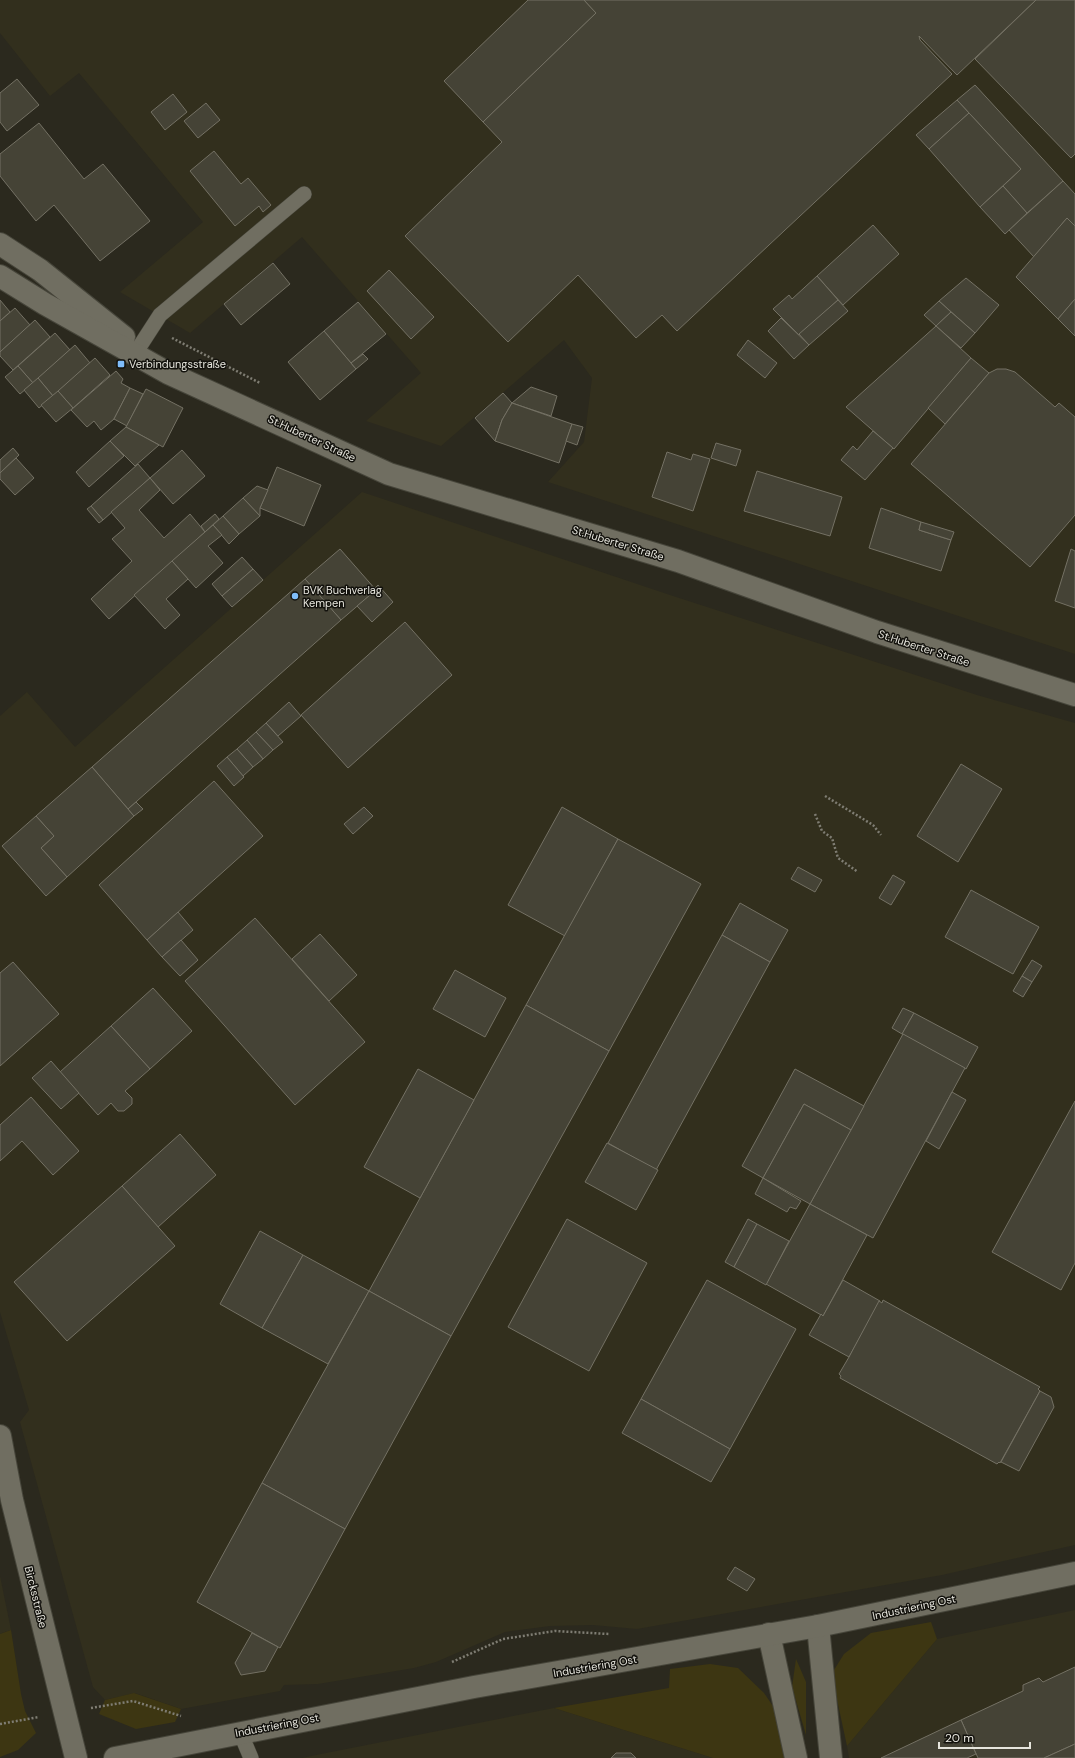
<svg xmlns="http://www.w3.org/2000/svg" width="1075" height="1758" viewBox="0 0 1075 1758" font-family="'DM Sans',sans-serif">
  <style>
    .built { fill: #322f1d }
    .green { fill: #3d3612 }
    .building { fill: #454336; stroke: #747164 }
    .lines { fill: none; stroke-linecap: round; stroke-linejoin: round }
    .service-casing { stroke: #46453a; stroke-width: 16 }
    .minor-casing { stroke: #46453a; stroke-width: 24 }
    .tertiary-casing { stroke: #46453a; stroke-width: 24 }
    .path { stroke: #7f7d73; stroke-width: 2.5; stroke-dasharray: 2 2; stroke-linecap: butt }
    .service { stroke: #706e61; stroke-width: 15 }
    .minor { stroke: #706e61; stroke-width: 22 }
    .tertiary { stroke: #706e61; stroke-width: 22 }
    .poi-dot { fill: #7fbdfa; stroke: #13120d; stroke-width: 1.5 }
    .labels { text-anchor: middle; stroke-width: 3; stroke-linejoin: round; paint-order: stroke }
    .poi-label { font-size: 11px; fill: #e6e5dd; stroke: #13120d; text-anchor: start }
    .street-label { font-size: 11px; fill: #e6e5dd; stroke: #13120d }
  </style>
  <rect width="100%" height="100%" fill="#2b291e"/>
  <g class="built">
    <path d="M0,0H1075V654L548,482L584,442L592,378L564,340L441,446L366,421L421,373L302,237L190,333L120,292L203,222L79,73L50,96L0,33Z"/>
    <path d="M362,492L670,595L977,695L1075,723V1545L942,1575L637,1629L593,1625L550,1626L505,1632L436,1662L414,1668L318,1684L284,1685L280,1691L181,1709L135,1693L105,1700L93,1687L20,1422L29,1410L0,1312V716L27,692L75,747Z"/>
    <path d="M0,1576L11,1630L0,1634Z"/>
    <path d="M1075,1610V1758H849L847,1746L937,1639Z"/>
    <path d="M554,1708L713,1758H302L321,1754Z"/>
  </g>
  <g class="green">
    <path d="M931,1622L937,1639L847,1746L836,1695L834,1670L844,1654L871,1633Z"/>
    <path d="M11,1630L21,1694L25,1711L36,1733L18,1750L0,1757V1634Z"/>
    <path d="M796,1659L806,1682V1735L792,1687Z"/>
    <path d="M710,1664L738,1668L764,1693L777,1712L786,1758H713L554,1708L669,1688L670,1669Z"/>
    <path d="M134,1693L181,1709L175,1722L136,1729L99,1714L105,1700Z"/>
  </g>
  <g class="building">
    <path d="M528,0H584L596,13L483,122L444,81Z"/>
    <path d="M584,0H1036L957,75L919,36L920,40L952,74L677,331L662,315L636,338L578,275L508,342L405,236L502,142L483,122L596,13Z"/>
    <path d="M1036,0H1075V154L1071,158L975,59Z"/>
    <path d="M17,79L39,105L7,131L0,122V93Z"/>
    <path d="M975,85L1063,181L1027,213L1003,186L1021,169L957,100Z"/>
    <path d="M173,94L187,112L165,130L151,112Z"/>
    <path d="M957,100L969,113L929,149L916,135Z"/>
    <path d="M206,103L220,120L198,138L184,121Z"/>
    <path d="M969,113L1021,169L980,207L929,149Z"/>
    <path d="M39,123L84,179L103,164L150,221L100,261L54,205L36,221L0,176V154Z"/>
    <path d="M214,151L241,184L248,178L271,205L263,212L259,206L235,226L190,171Z"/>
    <path d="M1063,181L1075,194V226L1067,218L1034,257L1009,230Z"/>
    <path d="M1003,186L1027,213L1005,234L980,207Z"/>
    <path d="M1067,218L1075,226V299L1058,319L1016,277Z"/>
    <path d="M873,225L899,254L843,305L817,276Z"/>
    <path d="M273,263L290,284L241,325L224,304Z"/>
    <path d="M389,270L434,317L411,339L367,291Z"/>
    <path d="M817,276L838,300L799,335L773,309L789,295L792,299Z"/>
    <path d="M966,278L999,305L975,333L939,301Z"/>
    <path d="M1075,299V336L1058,319Z"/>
    <path d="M0,300L10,312L0,321Z"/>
    <path d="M838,300L848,311L809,345L799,334Z"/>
    <path d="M939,301L951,312L936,326L924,315Z"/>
    <path d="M358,302L386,334L351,363L324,331Z"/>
    <path d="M15,308L30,325L0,352V321Z"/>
    <path d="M951,312L975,333L961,348L936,326Z"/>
    <path d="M781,318L809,345L794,359L768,331Z"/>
    <path d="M35,320L50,337L13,370L0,356V352Z"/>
    <path d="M936,326L971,358L894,449L846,407Z"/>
    <path d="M324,331L356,369L320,400L288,362Z"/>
    <path d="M55,333L70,350L33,383L18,366Z"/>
    <path d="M748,340L777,363L765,378L737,355Z"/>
    <path d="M75,345L90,363L53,396L38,378Z"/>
    <path d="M363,354L368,359L356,369L351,363Z"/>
    <path d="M95,358L110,375L73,408L58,391Z"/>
    <path d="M971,358L989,373L945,424L928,408Z"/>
    <path d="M18,366L33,383L20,394L5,377Z"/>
    <path d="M997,369H1006L1015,372L1055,407L1059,403L1075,417V515L1030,567L911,464L989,373Z"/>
    <path d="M116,371L123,379L121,383L130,388L114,419L101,430L94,421L87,427L71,410Z"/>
    <path d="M38,378L53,396L39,408L24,390Z"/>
    <path d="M531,387L557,396L551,416L512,403Z"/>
    <path d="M130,388L143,394L127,426L114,419Z"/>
    <path d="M146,389L183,408L163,447L126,427Z"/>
    <path d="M58,391L73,408L56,422L41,405Z"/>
    <path d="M503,393L512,403L502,420L495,441L475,418Z"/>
    <path d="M512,403L572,424L559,463L495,441L502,420Z"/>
    <path d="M572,424L583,427L577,445L566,441Z"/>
    <path d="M126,427L159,445L135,466L110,441Z"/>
    <path d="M873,431L893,448L865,480L841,460L853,446L857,450Z"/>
    <path d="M110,441L124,456L89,487L76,472Z"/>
    <path d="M716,443L741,450L736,466L711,458Z"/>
    <path d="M13,448L19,455L0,473V460Z"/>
    <path d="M182,450L205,476L173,504L150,478Z"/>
    <path d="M667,452L691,460L693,454L710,459L693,511L652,497Z"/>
    <path d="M16,458L34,478L15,495L0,479V473Z"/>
    <path d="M138,464L150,478L103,520L91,506Z"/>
    <path d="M277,467L321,485L304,526L260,508Z"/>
    <path d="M757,471L842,497L830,536L744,511Z"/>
    <path d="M150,478L160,490L139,510L164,538L190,514L205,532L109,619L91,599L132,561L112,539L125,528L111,512Z"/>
    <path d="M257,486L268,490L260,508V516L243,498Z"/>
    <path d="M243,498L260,516L239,534L223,516Z"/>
    <path d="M91,506L103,520L99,523L87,509Z"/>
    <path d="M881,508L921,522L919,530L951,540L941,571L869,548Z"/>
    <path d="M215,514L219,519L205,532L201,526Z"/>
    <path d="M223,516L239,534L229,544L213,525Z"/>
    <path d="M921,522L954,532L951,540L919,530Z"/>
    <path d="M213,525L222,535L208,546L223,563L196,588L172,561Z"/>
    <path d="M340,549L376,590L341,620L305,579Z"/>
    <path d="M1071,549L1075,551V608L1055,601Z"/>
    <path d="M242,557L253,569L222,596L212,584Z"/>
    <path d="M172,561L188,579L166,599L180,615L165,629L134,595Z"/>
    <path d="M253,569L263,580L232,607L222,596Z"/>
    <path d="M305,579L341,620L128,809L92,767Z"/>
    <path d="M378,585L393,602L372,622L357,606L376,590L375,588Z"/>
    <path d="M405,622L452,675L348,768L301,715Z"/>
    <path d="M289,702L301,716L278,736L266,723Z"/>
    <path d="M266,723L283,742L273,750L256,732Z"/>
    <path d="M256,732L273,750L263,759L247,740Z"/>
    <path d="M247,740L263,759L253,767L237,749Z"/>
    <path d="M237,749L253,767L243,776L227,757Z"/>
    <path d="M227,757L244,777L234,786L217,766Z"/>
    <path d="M961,764L1002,789L958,862L917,836Z"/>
    <path d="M92,767L134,816L67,877L41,848L54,836L36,816Z"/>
    <path d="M214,781L263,836L147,940L99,885Z"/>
    <path d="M136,802L143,809L134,816L128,809Z"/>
    <path d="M364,807L373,816L353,834L344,824Z"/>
    <path d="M562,807L618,839L565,936L508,905Z"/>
    <path d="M36,816L54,836L41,848L67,877L46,896L2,846Z"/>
    <path d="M618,839L701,884L609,1051L526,1005Z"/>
    <path d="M798,867L822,880L815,892L791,879Z"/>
    <path d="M893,875L905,882L891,905L879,898Z"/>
    <path d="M971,890L1039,927L1013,974L945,937Z"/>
    <path d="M740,903L788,930L770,962L722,935Z"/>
    <path d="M178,912L193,930L162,957L147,940Z"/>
    <path d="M255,918L365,1042L295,1105L185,981Z"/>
    <path d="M320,934L357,975L329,1001L292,959Z"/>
    <path d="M722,935L770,962L656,1170L608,1143Z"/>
    <path d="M181,940L198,960L180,976L162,957Z"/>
    <path d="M1032,960L1042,966L1032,982L1022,976Z"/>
    <path d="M13,962L59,1014L0,1066V973Z"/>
    <path d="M455,970L506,998L485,1037L433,1009Z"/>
    <path d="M1022,976L1032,982L1023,997L1013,991Z"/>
    <path d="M153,988L192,1031L150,1069L111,1026Z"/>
    <path d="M526,1005L609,1051L451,1336L369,1291Z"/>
    <path d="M903,1008L914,1013L902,1034L892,1028Z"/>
    <path d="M914,1013L978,1047L966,1069L902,1034Z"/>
    <path d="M111,1026L150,1069L125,1091L132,1098V1104L124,1111H118L111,1103L98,1115L60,1072Z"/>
    <path d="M903,1034L965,1068L873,1238L810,1204Z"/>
    <path d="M51,1061L79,1093L61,1109L32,1078Z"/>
    <path d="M418,1069L474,1100L420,1198L364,1167Z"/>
    <path d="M795,1069L864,1106L851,1130L804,1104L763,1178L742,1166Z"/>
    <path d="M952,1092L966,1100L939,1149L926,1141Z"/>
    <path d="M31,1097L79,1151L53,1175L22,1141L0,1161V1125Z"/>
    <path d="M1075,1101V1263L1061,1290L992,1252Z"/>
    <path d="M804,1104L851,1130L810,1204L763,1178Z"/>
    <path d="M180,1134L216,1175L158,1227L122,1186Z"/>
    <path d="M607,1143L658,1170L636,1210L585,1182Z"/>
    <path d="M763,1178L801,1201L796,1209L790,1207L787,1212L755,1194Z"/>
    <path d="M122,1186L175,1246L67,1341L14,1282Z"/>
    <path d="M810,1204L867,1235L823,1316L766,1284Z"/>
    <path d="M567,1219L647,1263L589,1371L508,1327Z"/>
    <path d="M748,1219L757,1224L734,1267L725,1262Z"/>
    <path d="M757,1224L789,1241L766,1285L734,1267Z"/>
    <path d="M260,1231L303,1255L262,1328L220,1304Z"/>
    <path d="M303,1255L369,1291L328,1364L262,1328Z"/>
    <path d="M707,1280L796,1329L730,1449L641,1399Z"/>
    <path d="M843,1280L880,1301L849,1357L809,1335L821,1314L823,1316Z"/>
    <path d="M369,1291L451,1336L345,1529L262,1483Z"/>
    <path d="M883,1300L1040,1387L1038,1389L1040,1391L1000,1463L999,1462L997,1464L840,1378L841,1376L839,1374L849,1357L879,1301L882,1303Z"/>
    <path d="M1040,1391L1051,1397L1054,1407L1019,1471L1001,1462Z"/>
    <path d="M641,1399L730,1449L711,1482L622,1433Z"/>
    <path d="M262,1483L345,1529L280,1648L197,1602Z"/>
    <path d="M735,1567L755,1579L747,1591L727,1579Z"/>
    <path d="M252,1633L278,1647L265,1671L241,1675L235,1663Z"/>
    <path d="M1075,1667V1744L1044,1758H978L961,1720L1023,1691V1685L1039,1678L1043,1682Z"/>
    <path d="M961,1720L976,1754L967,1758H881Z"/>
    <path d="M1075,1744V1758H1044Z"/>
    <path d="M616,1753H631L636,1758H611Z"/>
  </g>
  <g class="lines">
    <g class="service-casing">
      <g id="service">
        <path d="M137,356L138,349L160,315L304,194"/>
        <path d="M240,1732L251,1758"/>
      </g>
    </g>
    <g class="minor-casing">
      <g id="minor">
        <path d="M0,1436L12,1500L76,1758"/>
        <path d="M818,1626L831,1758"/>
        <path d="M769,1634L796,1758"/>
      </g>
    </g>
    <g class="tertiary-casing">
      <g id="tertiary">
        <path d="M0,244L40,270L124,337"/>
        <path d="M0,276L45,304L168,373L389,474L678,561L877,632L1075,695"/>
        <path d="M115,1758L474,1687L818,1626L1075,1573"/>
      </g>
    </g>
    <g class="path">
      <path d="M172,338L260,383"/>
      <path d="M825,796L873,825L881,835"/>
      <path d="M815,814L822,831L832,838L838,858L858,872"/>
      <path d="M452,1662L503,1639L555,1631L609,1634"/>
      <path d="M91,1708L133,1701L181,1716"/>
      <path d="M0,1724L39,1717"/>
    </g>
    <use href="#service" class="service"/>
    <use href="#minor" class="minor"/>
    <use href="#tertiary" class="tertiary"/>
  </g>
  <g class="poi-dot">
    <rect x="117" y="360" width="8" height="8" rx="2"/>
    <circle cx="295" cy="596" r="4"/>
  </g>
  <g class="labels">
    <g class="poi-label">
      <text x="129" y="368">Verbindungsstraße</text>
      <text x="303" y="594">BVK Buchverlag<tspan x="303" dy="13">Kempen</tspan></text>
    </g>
    <g class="street-label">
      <text transform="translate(312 438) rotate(25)" y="4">St.Huberter Straße</text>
      <text transform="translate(618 543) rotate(17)" y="4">St.Huberter Straße</text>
      <text transform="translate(924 648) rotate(18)" y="4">St.Huberter Straße</text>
      <text transform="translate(36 1597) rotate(76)" y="4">Bircksstraße</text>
      <text transform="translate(914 1607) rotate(-12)" y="4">Industriering Ost</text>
      <text transform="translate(595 1666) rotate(-10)" y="4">Industriering Ost</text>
      <text transform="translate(277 1725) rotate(-11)" y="4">Industriering Ost</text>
    </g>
  </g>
  <path d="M939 1742v6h91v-6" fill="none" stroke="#e6e5dd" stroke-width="2"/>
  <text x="945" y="1742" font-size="12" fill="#e6e5dd" stroke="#13120d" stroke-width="3" paint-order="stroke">20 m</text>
</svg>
